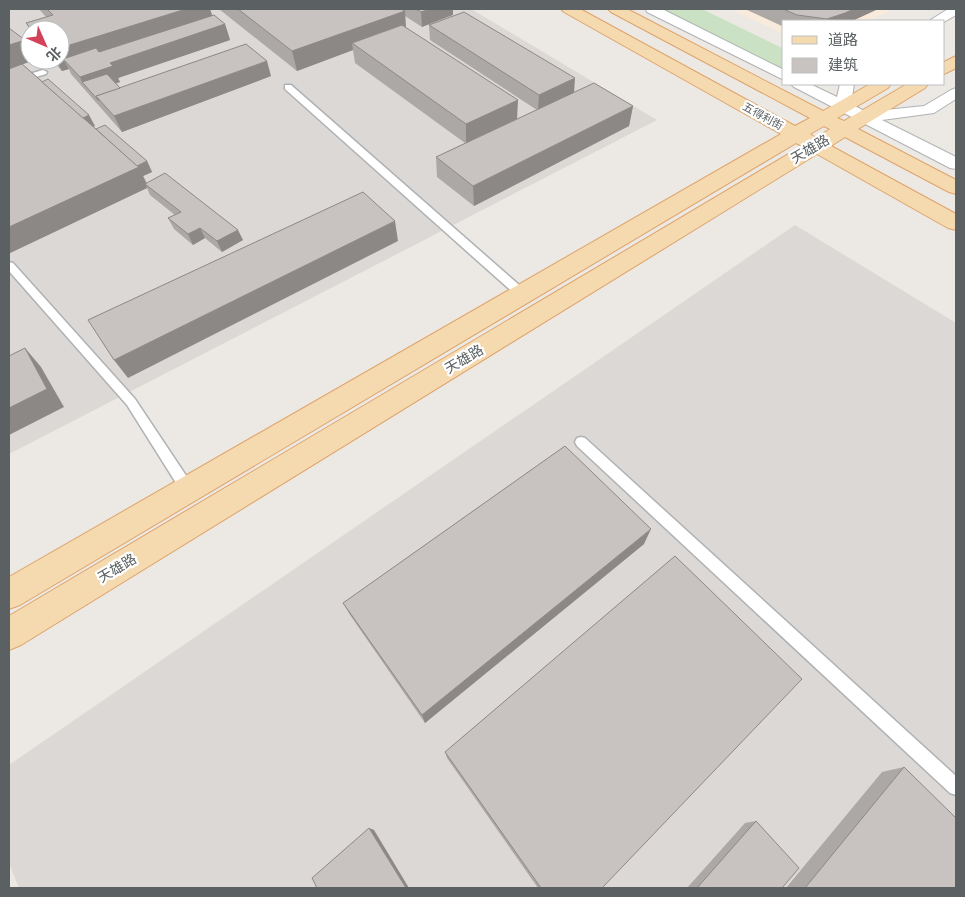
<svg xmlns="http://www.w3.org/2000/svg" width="965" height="897" viewBox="0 0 965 897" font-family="'Space Grotesk','Noto Sans SC',sans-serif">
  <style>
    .commercial { fill: #f9ebdb }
    .industrial { fill: #dbd8d6; fill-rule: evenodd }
    .green { fill: #cae1c3 }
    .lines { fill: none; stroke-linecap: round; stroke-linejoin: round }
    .service-casing { stroke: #afb2b4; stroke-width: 3 }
    .minor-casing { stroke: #afb2b4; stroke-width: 2 }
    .primary-casing { stroke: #dfa369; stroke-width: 2 }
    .service { fill: #fff; fill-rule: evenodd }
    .minor { fill: #fff; fill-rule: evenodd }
    .primary { fill: #f5dab0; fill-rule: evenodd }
    .wall { fill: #aca8a5 }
    .shaded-wall { fill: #8c8886 }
    .building { fill: #c8c3c0; stroke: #8c8886 }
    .labels { text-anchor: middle; stroke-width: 4.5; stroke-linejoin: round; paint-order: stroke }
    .far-street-label { font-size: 11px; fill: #5b6062; stroke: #fff }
    .street-label { font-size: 14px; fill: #5b6062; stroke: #fff }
  </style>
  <rect width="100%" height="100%" fill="#ece8e3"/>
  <path class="commercial" d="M730,9H893L869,21H784V34Z"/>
  <g class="industrial">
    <path d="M9,9H471L657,120L9,454ZM30,30H60V60H30Z"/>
    <path d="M795,225L956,323V888H19L9,863V765Z"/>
  </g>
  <path class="green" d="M662,9H702L784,49V71Z"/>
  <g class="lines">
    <g class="service-casing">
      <g id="service">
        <path d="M43,70L47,72L46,74L9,85V80Z"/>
        <path d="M285,85H291L526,291L527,294L526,297H518L285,89Z"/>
        <path d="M9,262L13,263L135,399L193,486L195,490L193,494L188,496L183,494L127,405L9,271Z"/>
        <path d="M581,437L585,438L956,776V795L950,793L577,446L575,442L577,438Z"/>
      </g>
    </g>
    <g class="minor-casing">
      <g id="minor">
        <path d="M646,9H662L784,70V80L647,12Z"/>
        <path d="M948,9H956V15L944,22L929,21Z"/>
        <path d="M791,84H810L837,97L840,84H854L851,104L866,112L924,106L951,90L956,88V99L934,113L882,120L956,157V169L950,168L794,87Z"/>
      </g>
    </g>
    <g class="primary-casing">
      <g id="primary">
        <path d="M561,9H580L795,126L810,118L611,12L608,9H627L823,111L870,84H891L888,88L837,118L844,121L907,84H928L925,88L858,129L956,180V194L949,192L845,137L831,146L956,214V230L948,228L817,154L21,645L9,650V616L802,146L796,143L20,605L9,609V577L781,134L564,12ZM824,126L830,129L816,138L810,134Z"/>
        <path d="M956,56V68L944,74V62Z"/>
      </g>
    </g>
    <use href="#service" class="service"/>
    <use href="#minor" class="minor"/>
    <use href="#primary" class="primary"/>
  </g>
  <g class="wall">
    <path d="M39,9H210L212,15L225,24L230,40L118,78L120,82L116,83L120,88L271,76L122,132L71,74L69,69L62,71L52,60H60V30H30L26,23L46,17Z"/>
    <path d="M219,9H453L422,27L405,16L406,28L517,119L537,110L430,40L429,25L574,92L633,106L629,126L474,206L437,177L436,157L465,143L355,63L353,50L297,71Z"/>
    <path d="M745,9H878L852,21H784V27Z"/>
    <path d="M30,60H35L22,64L95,126L93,127L96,129L147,161L152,172L143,176L147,183L243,240L222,252L205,238L193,245L174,229L168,218L175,215L150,195L147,188L10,253L9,251V69Z"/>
    <path d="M644,544L425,723L350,615L343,603Z"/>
    <path d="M445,752L602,888H538L447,758Z"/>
    <path d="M904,767L956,888H786L882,772Z"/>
    <path d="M756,821L782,888H687L745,823Z"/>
  </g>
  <g class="shaded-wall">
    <path d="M186,9H210L214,21L71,68L63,59L69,69L62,71L56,60H60V48Z"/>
    <path d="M430,9H453V15L422,27L421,12Z"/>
    <path d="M854,9H878L852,21H826L827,19Z"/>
    <path d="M405,11L406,30L352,43L353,50L297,71L292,51Z"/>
    <path d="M225,24L230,40L118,78L120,82L91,92L82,82L80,77L110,63Z"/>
    <path d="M25,40L30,48V60H35L9,69V45Z"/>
    <path d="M267,61L271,76L122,132L114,116Z"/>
    <path d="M575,78L574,94L538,110L539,95Z"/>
    <path d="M518,100L517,120L466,144V124Z"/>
    <path d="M633,106L629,126L474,206L473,186Z"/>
    <path d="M89,115L95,126L85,130L79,119Z"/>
    <path d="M147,161L152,172L143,176L148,187L145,184L147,188L10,253L9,251V227Z"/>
    <path d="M395,221L398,241L128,378L114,360Z"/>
    <path d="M200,228L205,238L193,245L188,234Z"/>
    <path d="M238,230L243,240L222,252L217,241Z"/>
    <path d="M25,348L41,367L64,407L9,435V408Z"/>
    <path d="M651,529L644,544L425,723L422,715Z"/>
    <path d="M369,828L374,830L409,888H406Z"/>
  </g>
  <g class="building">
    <path d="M47,9H186L60,48V30H32L26,23L53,15Z"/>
    <path d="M238,9H401L405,11L292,51Z"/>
    <path d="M416,9H430L421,12Z"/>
    <path d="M783,9H854L845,13L827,19L797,15Z"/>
    <path d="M464,12L575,78L539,95L429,25Z"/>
    <path d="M214,15L225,24L110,63L113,66L80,77L63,59L96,48L99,52Z"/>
    <path d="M402,25L518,100L466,124L352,43Z"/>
    <path d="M9,28L25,40L9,45Z"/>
    <path d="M246,44L267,61L114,116L96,96Z"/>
    <path d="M22,64L139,167L9,227V69Z"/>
    <path d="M107,74L120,88L96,96L99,101L82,82Z"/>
    <path d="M48,79L89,115L83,118L42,82Z"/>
    <path d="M594,83L633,106L473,186L436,157Z"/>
    <path d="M105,125L147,161L137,166L96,129Z"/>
    <path d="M165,173L238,230L217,241L200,228L188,234L168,218L181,212L145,184Z"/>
    <path d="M363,192L395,221L114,360L88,320Z"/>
    <path d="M25,348L47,389L9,408V356Z"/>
    <path d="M565,446L651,529L422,715L343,603Z"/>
    <path d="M675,556L802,679L602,888H541L445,752Z"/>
    <path d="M904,767L956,818V888H805Z"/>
    <path d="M756,821L799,868L782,888H697Z"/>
    <path d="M369,828L406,888H317L312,878Z"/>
  </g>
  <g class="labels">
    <g class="far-street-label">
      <text transform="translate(763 116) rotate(29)" y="4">五得利街</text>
    </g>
    <g class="street-label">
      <text transform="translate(810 149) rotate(-31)" y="5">天雄路</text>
      <text transform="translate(464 359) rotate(-31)" y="5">天雄路</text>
      <text transform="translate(117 568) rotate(-31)" y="5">天雄路</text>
    </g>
  </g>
  <rect width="965" height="897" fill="none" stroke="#5b6062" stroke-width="20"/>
  <rect x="782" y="20" width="162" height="65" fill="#ffffff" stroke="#bdbfc0"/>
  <rect x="792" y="36" width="25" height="8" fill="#f5dab0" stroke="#bdbfc0"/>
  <text x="828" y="45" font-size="15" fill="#5b6062">道路</text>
  <rect x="792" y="58" width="25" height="15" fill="#c8c3c0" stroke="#bdbfc0"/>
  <text x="828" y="70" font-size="15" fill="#5b6062">建筑</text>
  <g transform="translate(45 45) rotate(135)"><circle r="24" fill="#ffffff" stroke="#bdbfc0"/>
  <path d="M0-4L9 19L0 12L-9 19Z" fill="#d34258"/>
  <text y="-8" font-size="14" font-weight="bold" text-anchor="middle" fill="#5b6062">北</text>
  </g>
</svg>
